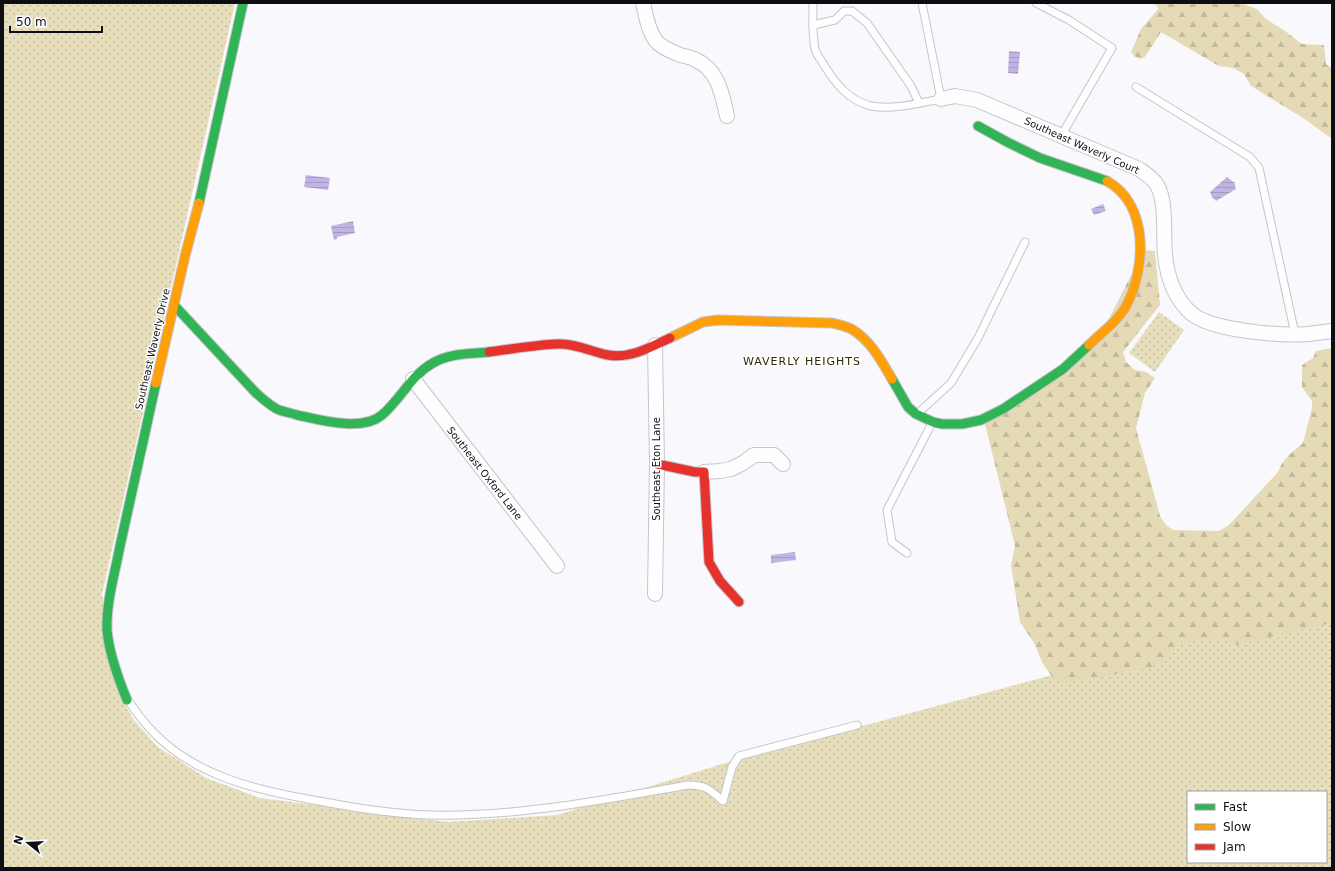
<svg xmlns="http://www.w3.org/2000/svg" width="1335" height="871" viewBox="0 0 1335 871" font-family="'DejaVu Sans',sans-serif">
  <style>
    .green { fill: url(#green-dots); fill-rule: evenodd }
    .forest { fill: url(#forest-firs) }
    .water { fill: url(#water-rules) }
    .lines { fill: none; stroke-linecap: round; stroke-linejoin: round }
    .lane-casing { stroke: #c5c5ca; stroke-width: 9 }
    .street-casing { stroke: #c5c5ca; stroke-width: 16 }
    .fast-casing { stroke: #c5c5ca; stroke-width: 11 }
    .slow-casing { stroke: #c5c5ca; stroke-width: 11 }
    .jam-casing { stroke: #c5c5ca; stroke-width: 11 }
    .lane { stroke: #fefeff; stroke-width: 7 }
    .street { stroke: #fefeff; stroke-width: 14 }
    .fast { stroke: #30b455; stroke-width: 9 }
    .slow { stroke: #ff9f0a; stroke-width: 9 }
    .jam { stroke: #e5322d; stroke-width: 9 }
    .labels { text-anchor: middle; stroke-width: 3; stroke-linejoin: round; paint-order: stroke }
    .street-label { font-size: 10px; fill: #0f0d14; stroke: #fff }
    .neighbourhood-label { font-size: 11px; letter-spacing: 1px; fill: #332800; stroke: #fff }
  </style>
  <defs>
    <pattern id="green-dots" width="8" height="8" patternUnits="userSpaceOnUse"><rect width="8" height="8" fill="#e7debc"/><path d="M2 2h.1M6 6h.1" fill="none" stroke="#c5bda1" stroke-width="1.8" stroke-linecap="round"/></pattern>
    <pattern id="forest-firs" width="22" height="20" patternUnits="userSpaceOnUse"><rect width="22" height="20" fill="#e5dab6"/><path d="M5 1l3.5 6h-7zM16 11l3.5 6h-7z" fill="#c3ba9c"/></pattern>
    <pattern id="water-rules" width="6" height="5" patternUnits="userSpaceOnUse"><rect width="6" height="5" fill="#c1b4e2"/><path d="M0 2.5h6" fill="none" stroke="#a59ac1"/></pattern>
  </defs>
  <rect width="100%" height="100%" fill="#f9f9fd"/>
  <g class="green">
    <path d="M3,3H235L102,594L118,693L134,720L158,747L206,778L260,798L448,822L557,815L735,760L1332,600V868H3ZM1188,792H1326V862H1188Z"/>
    <path d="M1159,312L1184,330L1155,372L1129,353Z"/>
  </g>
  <g class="forest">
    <path d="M1153,3H1241L1257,9L1266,19L1285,31L1302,44L1324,45L1326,64L1332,68V139L1306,120L1251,86L1244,74L1233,68L1219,66L1161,32L1145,57L1140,59L1134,56L1131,52L1141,29L1159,8Z"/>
    <path d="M1144,250L1155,251L1160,305L1123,352L1126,362L1135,370L1146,372L1155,378L1145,393L1136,428L1160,516L1166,525L1173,530L1219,531L1229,525L1278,472L1282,463L1289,455L1303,443L1312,408V401L1302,387V365L1313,358L1316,351L1332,348V623L1237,645L1219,639L1197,641L1180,645L1170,656L1151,668L1064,683L1053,678L1043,664L1034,643L1020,622L1011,565L1015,546L985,424L1096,344Z"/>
  </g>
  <g class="water">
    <path d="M1009,51L1020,52L1018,74L1008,73Z"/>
    <path d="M306,175L330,178L328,190L304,187Z"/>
    <path d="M1227,177L1235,183V186L1236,189L1216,201L1212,197L1210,192Z"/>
    <path d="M1103,204L1106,211L1094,215L1091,209Z"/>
    <path d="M353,221L355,233L337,237V239L334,240L331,226Z"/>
    <path d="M795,552L796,560L771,563V555Z"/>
  </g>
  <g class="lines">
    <g class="lane-casing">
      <g id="lane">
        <path d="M813,3C813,18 812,34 815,49C816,54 821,60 824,65C835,83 849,101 871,106C894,110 919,103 941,99L922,3"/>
        <path d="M1036,3L1069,20L1112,48L1061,136"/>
        <path d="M813,25L835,20L844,11H852L867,23L911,86L919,103"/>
        <path d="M1136,87L1250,157L1259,168L1295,334"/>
        <path d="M917,414L951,383L978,338L1025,242"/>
        <path d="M907,553L892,542L887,510L932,423"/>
        <path d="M128,700C136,712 144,723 154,733C196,776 256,790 313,800C351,807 391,814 430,815C517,817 602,800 688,785C706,785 710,790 723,801L732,767L739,756L857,725"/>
      </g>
    </g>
    <g class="street-casing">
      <g id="street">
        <path d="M643,3C646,16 648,30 656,41C662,48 671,51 680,55C684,56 690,57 694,59C718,69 722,93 727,116"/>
        <path d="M941,99L955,96L977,100L1139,169C1146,174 1153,178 1157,185C1167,202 1163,235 1165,254C1167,277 1175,299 1192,314C1214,331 1281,336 1308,334C1316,333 1324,332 1332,331"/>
        <path d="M413,379L557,566"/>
        <path d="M704,472L720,471L731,469L743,463L754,455H774L783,464"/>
        <path d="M655,594L657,464L655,345"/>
      </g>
    </g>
    <g class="fast-casing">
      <g id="fast">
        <path d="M978,126L1009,143L1040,158L1107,181"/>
        <path d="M199,203L243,3"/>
        <path d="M174,305L255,392C262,398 270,406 279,410C285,412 291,413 297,415C320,420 362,432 382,415C401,399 411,375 433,363C450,353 470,354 489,352"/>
        <path d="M892,379L908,407L916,414L933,422L942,424H962L981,420L1003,409L1063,369L1089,345"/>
        <path d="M127,700C118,678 109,654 107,630C106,602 115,573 120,546C132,492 144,437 156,383"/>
      </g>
    </g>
    <g class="slow-casing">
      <g id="slow">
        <path d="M670,338L703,322L718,320L832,323C839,325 847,326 853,330C871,341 882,362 892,379"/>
        <path d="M1089,345C1101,333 1116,323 1125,308C1146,271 1150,205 1107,181"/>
        <path d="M156,383L185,256L199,203"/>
      </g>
    </g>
    <g class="jam-casing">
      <g id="jam">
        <path d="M489,352C512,349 535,345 557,344C576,343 591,352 608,355C630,359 651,347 670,338"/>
        <path d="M657,464L695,472H704L709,562L720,581L739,602"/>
      </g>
    </g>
    <use href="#lane" class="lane"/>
    <use href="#street" class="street"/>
    <use href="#fast" class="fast"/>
    <use href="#slow" class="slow"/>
    <use href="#jam" class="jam"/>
  </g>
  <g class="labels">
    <g class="street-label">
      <text transform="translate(1082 145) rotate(24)" y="4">Southeast Waverly Court</text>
      <text transform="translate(152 349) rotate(-77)" y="4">Southeast Waverly Drive</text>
      <text transform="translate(656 469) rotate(-90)" y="4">Southeast Eton Lane</text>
      <text transform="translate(485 473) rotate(52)" y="4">Southeast Oxford Lane</text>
    </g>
    <g class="neighbourhood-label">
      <text x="802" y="365">WAVERLY HEIGHTS</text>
    </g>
  </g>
  <rect width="1335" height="871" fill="none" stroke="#0f0d14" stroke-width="8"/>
  <rect x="1187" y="791" width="140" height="72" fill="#ffffff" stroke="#9f9ea1"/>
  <rect x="1195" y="804" width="20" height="6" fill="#30b455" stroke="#9f9ea1"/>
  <text x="1223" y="811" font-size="12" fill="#0f0d14">Fast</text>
  <rect x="1195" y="824" width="20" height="6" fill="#ff9f0a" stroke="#9f9ea1"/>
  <text x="1223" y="831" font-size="12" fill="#0f0d14">Slow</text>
  <rect x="1195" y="844" width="20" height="6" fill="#e5322d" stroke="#9f9ea1"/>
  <text x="1223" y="851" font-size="12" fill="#0f0d14">Jam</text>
  <g transform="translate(28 843) rotate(288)" stroke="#ffffff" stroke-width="3" paint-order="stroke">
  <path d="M0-3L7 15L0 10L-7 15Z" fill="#0f0d14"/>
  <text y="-6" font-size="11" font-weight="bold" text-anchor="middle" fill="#0f0d14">N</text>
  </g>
  <path d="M10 26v6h92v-6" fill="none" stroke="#0f0d14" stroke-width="2"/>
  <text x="16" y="26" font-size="12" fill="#0f0d14" stroke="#ffffff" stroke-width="3" paint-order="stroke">50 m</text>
</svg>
